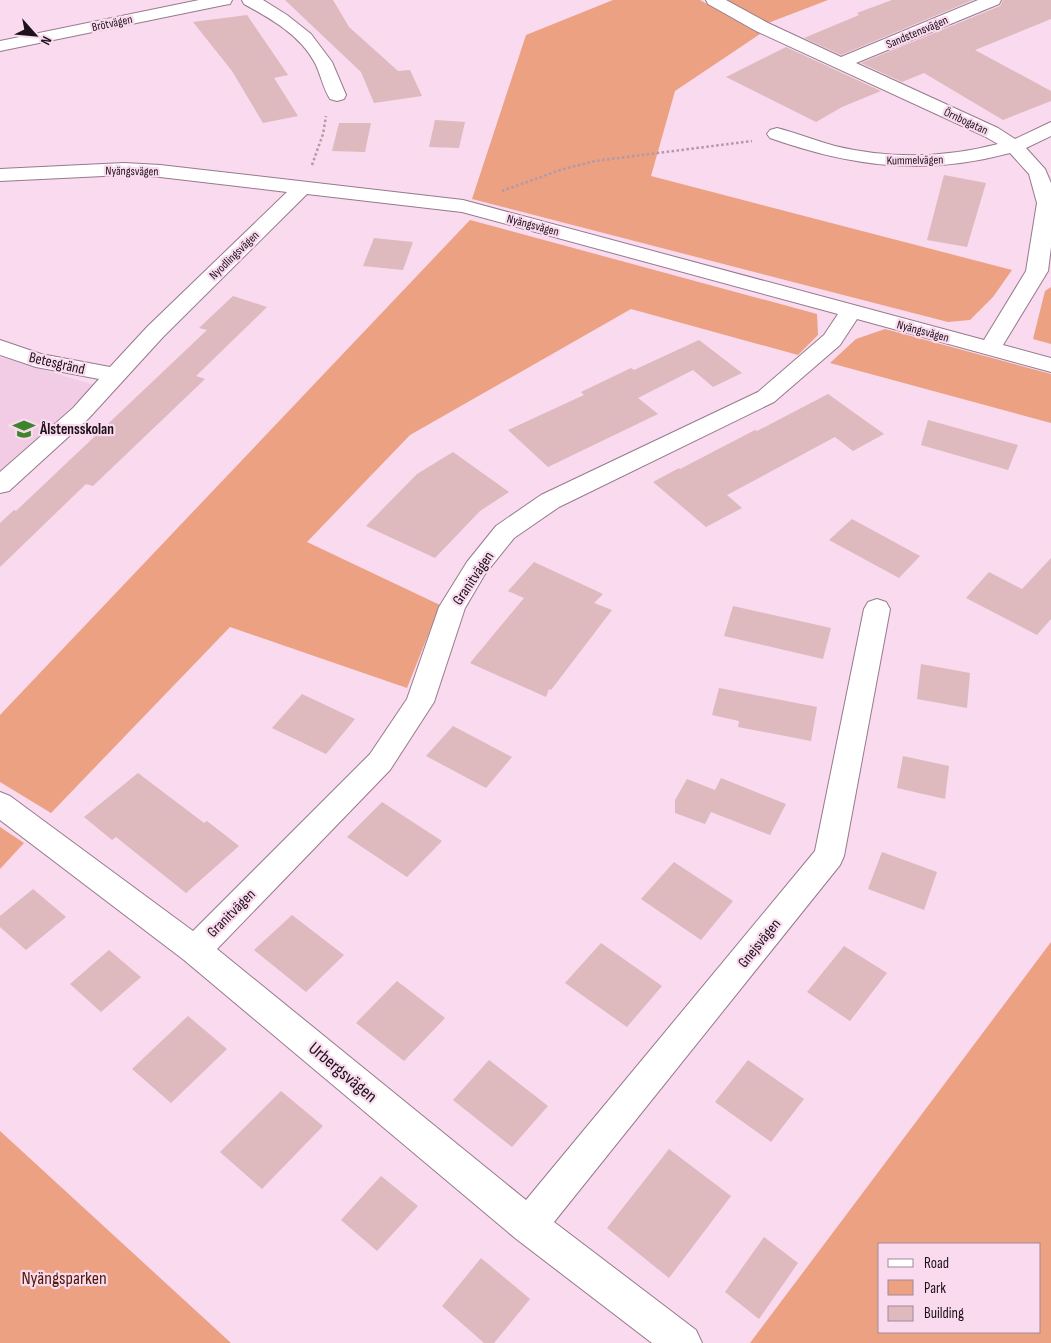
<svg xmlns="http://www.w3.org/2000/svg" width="1051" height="1343" viewBox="0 0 1051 1343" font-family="'Sofia Sans Condensed',sans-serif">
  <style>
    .built { fill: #f2cce5 }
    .green { fill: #eba182; fill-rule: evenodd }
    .building { fill: #deb9bd }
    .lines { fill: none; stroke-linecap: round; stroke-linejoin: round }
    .minor-casing { stroke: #967a8c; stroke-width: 2 }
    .path { stroke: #b299a9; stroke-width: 2.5; stroke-dasharray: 2.5 2.5; stroke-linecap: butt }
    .minor { fill: #fff; fill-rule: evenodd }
    .labels { text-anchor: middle; stroke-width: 4.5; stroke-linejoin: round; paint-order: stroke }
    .far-street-label { font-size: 12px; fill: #1c1219; stroke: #f9daee }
    .street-label { font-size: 15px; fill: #1c1219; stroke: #f9daee }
    .poi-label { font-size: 15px; font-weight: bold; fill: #1c1219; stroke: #f9daee; text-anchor: start }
    .near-street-label { font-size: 18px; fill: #1c1219; stroke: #f9daee }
    .near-park-label { font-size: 18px; fill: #511900; stroke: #f9daee }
  </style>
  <rect width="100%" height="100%" fill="#f9daee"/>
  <path class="built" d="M0,357L95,385L0,473Z"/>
  <g class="green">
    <path d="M613,0H700L760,34L675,91L651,176L1012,270L993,297L970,320L948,322L472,199L526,35Z"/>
    <path d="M726,0H828L768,23Z"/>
    <path d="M470,220L817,314L818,335L798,355L631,309L410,435L307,542L440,605L407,688L230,627L51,813L0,782V715Z"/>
    <path d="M1051,287V344L1033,339L1045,291Z"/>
    <path d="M885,329L1051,374V423L830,363L856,339Z"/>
    <path d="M0,827L24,843L0,869Z"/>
    <path d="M1051,942V1343H750ZM880,1244H1040V1332H880Z"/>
    <path d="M0,1131L231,1343H0Z"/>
  </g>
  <g class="building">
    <path d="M285,0H333L349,27L398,71L410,70L422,96L374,103L361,72Z"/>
    <path d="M892,0H973L841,55L804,38L859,15L857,13Z"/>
    <path d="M1003,0H1051V19L975,50L1051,91V101L1003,120L924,73L902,82L861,63L1000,6Z"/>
    <path d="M247,15L288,75L274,78L298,116L263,123L232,71L193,22Z"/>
    <path d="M786,47L881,91L842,107L816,122L726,77Z"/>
    <path d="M435,120L465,122L459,148L429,147Z"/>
    <path d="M339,123H371L365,152L332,151Z"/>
    <path d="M944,175L986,183L967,247L927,240Z"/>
    <path d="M374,238L413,242L403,270L363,266Z"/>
    <path d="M233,296L267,307L196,376L205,379L93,486L86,484L0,567V523L14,510L16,511L207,330L199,328Z"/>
    <path d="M699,340L742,373L713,387L693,370L638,398L658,414L548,467L508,430L584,395L581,392L631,368L634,370Z"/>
    <path d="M828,394L884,434L853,451L835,437L727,495L742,508L706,527L653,482L679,468L680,469L755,430L757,431Z"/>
    <path d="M928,420L1018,445L1008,470L921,445Z"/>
    <path d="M453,452L509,492L480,511L435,558L366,526L417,474Z"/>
    <path d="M852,519L920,556L899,578L829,540Z"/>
    <path d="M1051,558V619L1037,635L966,598L989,572L1022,589Z"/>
    <path d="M534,562L603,594L594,603L612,610L551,690L549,689L546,697L470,663L524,598L508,591Z"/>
    <path d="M733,606L831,628L823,659L724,636Z"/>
    <path d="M921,664L970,673L967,708L917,699Z"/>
    <path d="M719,688L817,707L811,741L738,727L739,721L712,715Z"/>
    <path d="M302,694L355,719L326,754L272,728Z"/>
    <path d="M453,726L512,757L486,788L426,756Z"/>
    <path d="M903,756L949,766L945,799L897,788Z"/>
    <path d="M138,773L204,823L207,821L239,846L186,893L116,837L112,840L84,817Z"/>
    <path d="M721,778L786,804L770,835L711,812L705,824L675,813V800L687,779L715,790Z"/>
    <path d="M382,802L442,841L407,877L347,837Z"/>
    <path d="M882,852L937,872L924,910L868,889Z"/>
    <path d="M674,862L733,901L701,940L641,899Z"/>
    <path d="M33,889L66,917L26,950L0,927V916Z"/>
    <path d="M292,915L344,955L306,992L254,950Z"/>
    <path d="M601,943L662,986L627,1027L565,983Z"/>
    <path d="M844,946L887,973L850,1021L807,992Z"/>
    <path d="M109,950L141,977L101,1012L70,984Z"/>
    <path d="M397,981L445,1018L404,1061L356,1023Z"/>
    <path d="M188,1016L227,1049L171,1103L132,1069Z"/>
    <path d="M489,1060L548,1106L512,1147L453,1100Z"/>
    <path d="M748,1060L804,1099L771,1142L715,1102Z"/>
    <path d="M281,1091L323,1126L262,1189L220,1152Z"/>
    <path d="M669,1149L731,1196L669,1278L607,1228Z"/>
    <path d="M381,1176L418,1206L377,1251L341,1220Z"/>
    <path d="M764,1237L798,1263L759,1319L725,1292Z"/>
    <path d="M481,1258L530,1299L494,1343H484L442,1306Z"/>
  </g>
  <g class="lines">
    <g class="minor-casing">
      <g id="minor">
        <path d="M199,0H232L230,4L224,5L0,51V41Z"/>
        <path d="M242,0H263L287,15L311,34L332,62L346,95L344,99L337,101L330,99C323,88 321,75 315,63C300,35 271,19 244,4Z"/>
        <path d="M706,0H726L768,23L841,57L978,0H1001L999,4L856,63L998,128L1015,139L1051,122V136L1026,148L1045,169L1051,183V247L1048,271L1003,345L1051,358V372L857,319L840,345L774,402L559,507L514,538L485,574L465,608L434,702L390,770L217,949L526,1200L815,851L864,609L868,602L877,599L886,602L890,609L844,856L840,865L554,1222L696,1330L702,1343H652L515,1238L184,960L0,820V792L10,796L193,931L370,754L407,699L439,607L467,562L496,526L541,495L758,392L824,335L838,314L462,212L307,194L163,337L89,418L9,491L0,493V472L73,408L99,379L36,367L0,355V340L41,354L110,367L147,327L287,192L160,177L124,175L0,181V169L124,163L160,165L463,200L984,340L1026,271L1037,203L1029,174L1010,153C925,176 852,167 770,138L767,134L770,130L777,128C797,133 816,141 835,146C889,159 945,158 998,144L984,136L756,31L708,4Z"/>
      </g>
    </g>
    <g class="path">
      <path d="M312,165L323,134L326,116"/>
      <path d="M502,191L560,170L595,161L752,141"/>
    </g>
    <use href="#minor" class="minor"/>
  </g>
  <defs>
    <g id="school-bare" transform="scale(1.725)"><path d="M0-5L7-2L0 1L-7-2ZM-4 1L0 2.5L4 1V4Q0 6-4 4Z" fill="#3e842a" stroke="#f9daee" stroke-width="2.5" paint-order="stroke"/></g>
  </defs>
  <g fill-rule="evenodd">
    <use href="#school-bare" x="24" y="429"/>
  </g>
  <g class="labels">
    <g class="far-street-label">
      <text transform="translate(112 23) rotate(-12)" y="4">Brötvägen</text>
      <text transform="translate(917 32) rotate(-23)" y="4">Sandstensvägen</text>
      <text transform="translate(966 121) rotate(25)" y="4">Örnbogatan</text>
      <text transform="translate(915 160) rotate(-1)" y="4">Kummelvägen</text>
      <text transform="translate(132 171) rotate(1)" y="4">Nyängsvägen</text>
      <text transform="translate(533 225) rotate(15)" y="4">Nyängsvägen</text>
      <text transform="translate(234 255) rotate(-44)" y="4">Nyodlingsvägen</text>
      <text transform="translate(923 331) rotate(15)" y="4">Nyängsvägen</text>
    </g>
    <g class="street-label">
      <text transform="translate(57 363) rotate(13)" y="5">Betesgränd</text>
      <text transform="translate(473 578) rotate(-56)" y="5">Granitvägen</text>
      <text transform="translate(231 913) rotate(-45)" y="5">Granitvägen</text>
      <text transform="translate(759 943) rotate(-51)" y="5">Gnejsvägen</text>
    </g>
    <g class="poi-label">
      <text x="40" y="434">Ålstensskolan</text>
    </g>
    <g class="near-street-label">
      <text transform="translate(343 1072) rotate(40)" y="6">Urbergsvägen</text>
    </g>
    <g class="near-park-label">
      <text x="64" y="1284">Nyängsparken</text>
    </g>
  </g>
  <rect x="878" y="1243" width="162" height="90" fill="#f9daee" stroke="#a18a99"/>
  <rect x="888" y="1259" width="25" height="8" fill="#ffffff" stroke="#a18a99"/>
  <text x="924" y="1268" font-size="15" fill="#1c1219">Road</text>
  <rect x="888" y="1280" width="25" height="15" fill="#eba182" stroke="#a18a99"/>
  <text x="924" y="1293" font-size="15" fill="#1c1219">Park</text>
  <rect x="888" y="1306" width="25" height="15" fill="#deb9bd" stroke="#a18a99"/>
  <text x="924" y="1318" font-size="15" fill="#1c1219">Building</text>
  <g transform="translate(35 35) rotate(117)" stroke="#f9daee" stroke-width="4" paint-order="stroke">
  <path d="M0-4L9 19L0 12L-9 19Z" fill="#1c1219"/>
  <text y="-8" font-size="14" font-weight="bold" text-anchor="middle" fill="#1c1219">N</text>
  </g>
</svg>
